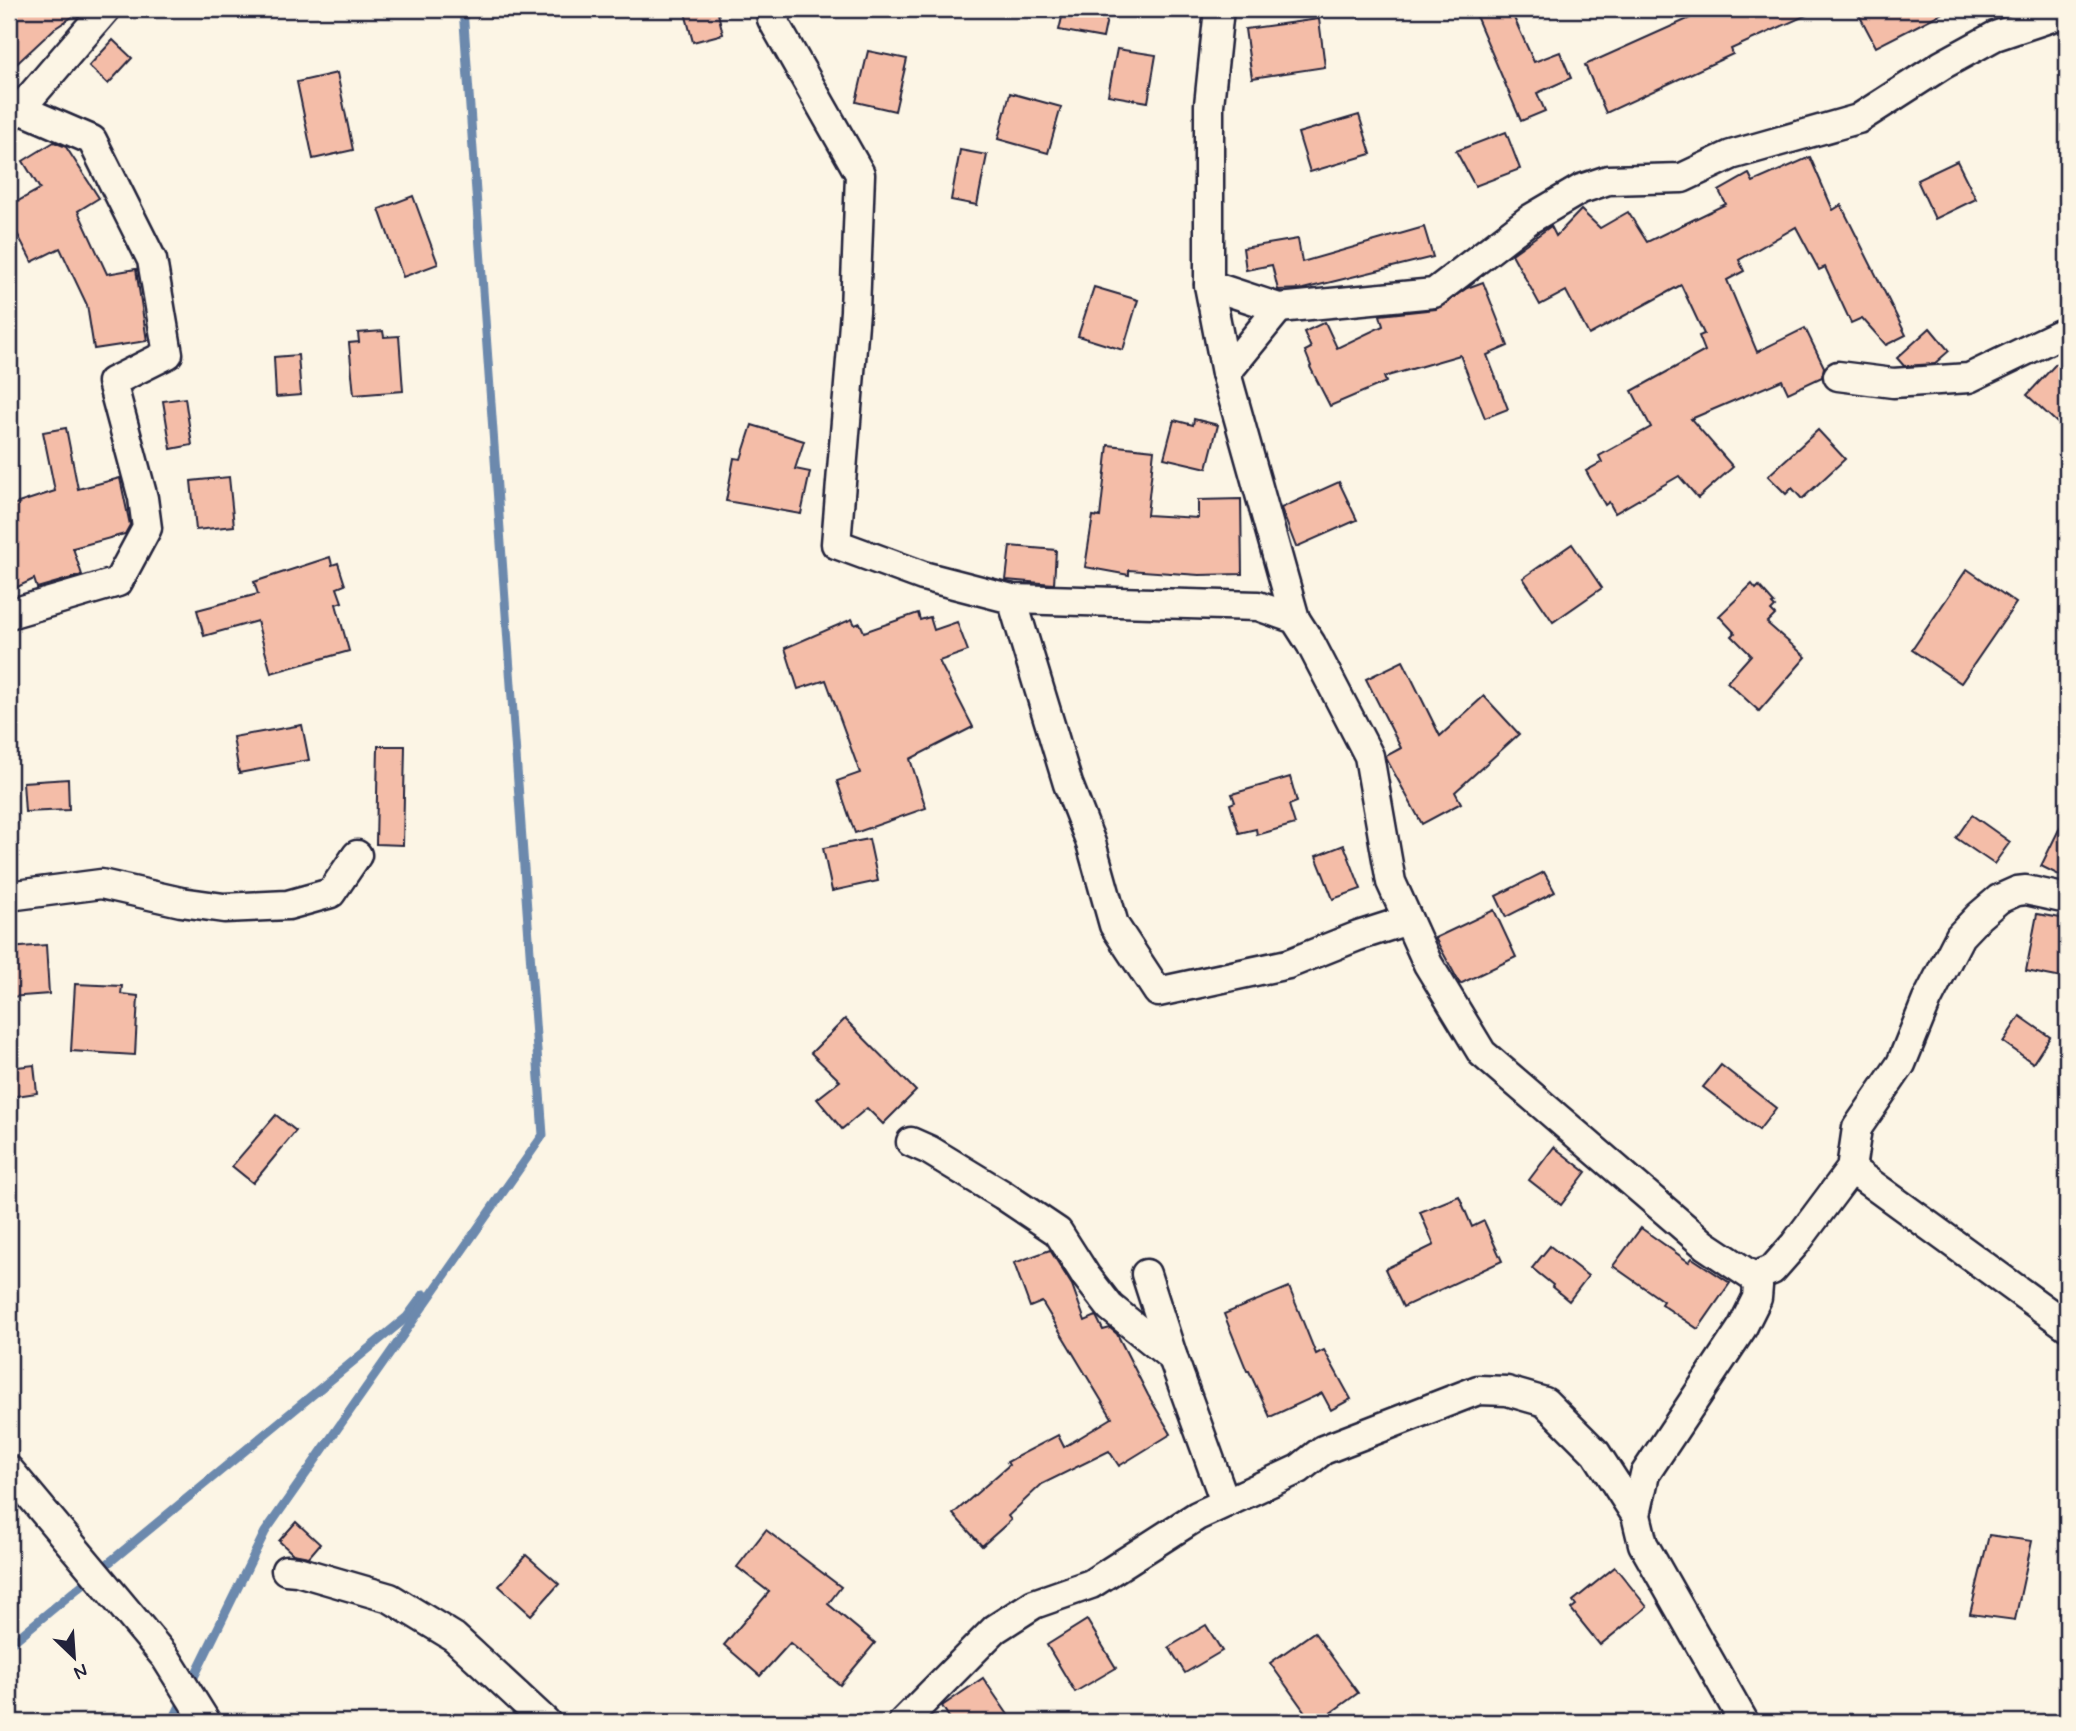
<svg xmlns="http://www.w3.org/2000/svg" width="2076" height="1731" viewBox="0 0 2076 1731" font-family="Mynerve,sans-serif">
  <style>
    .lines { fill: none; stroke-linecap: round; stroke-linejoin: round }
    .stream { stroke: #6c89ad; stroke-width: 9 }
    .building { fill: #f4bda8; stroke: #22223b; stroke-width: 2 }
    .street-casing { stroke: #22223b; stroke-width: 33 }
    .street { stroke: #fcf5e5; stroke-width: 28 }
  </style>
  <rect width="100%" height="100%" fill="#fcf5e5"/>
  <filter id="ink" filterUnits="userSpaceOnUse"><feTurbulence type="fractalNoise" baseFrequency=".0143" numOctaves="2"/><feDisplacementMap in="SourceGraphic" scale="14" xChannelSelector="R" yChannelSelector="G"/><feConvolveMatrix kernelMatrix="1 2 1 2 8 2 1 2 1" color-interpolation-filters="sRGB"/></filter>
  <g filter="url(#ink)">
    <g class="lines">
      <g class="stream">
        <path d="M9,1645L407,1317L424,1294"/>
        <path d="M172,1722L265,1532L543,1135L463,9"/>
      </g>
    </g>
    <g class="building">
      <path d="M9,9H84L54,29L9,71Z"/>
      <path d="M684,9H717L723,34L693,42Z"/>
      <path d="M1064,9H1109L1103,38L1059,30Z"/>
      <path d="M1473,9H1510L1534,62L1560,52L1571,78L1537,93L1545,111L1521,121Z"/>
      <path d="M1710,9H1820L1731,49L1733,54L1606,113L1585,65Z"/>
      <path d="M1856,9H1950L1876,47Z"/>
      <path d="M1319,19L1325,67L1252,78L1245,29Z"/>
      <path d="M113,40L132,58L108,84L89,66Z"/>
      <path d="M1117,49L1156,55L1148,102L1108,95Z"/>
      <path d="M868,51L907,59L895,111L856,102Z"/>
      <path d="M337,73L353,150L313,159L297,82Z"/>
      <path d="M1010,93L1061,107L1048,153L998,139Z"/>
      <path d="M1359,115L1371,154L1310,172L1298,133Z"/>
      <path d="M1506,132L1520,169L1475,186L1456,151Z"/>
      <path d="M54,142L66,147L99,198L78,211L107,274L136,269L147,341L94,349L87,305L60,248L32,262L9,218V206L40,189L23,161Z"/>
      <path d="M960,150L987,155L977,205L951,200Z"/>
      <path d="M1810,157L1833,210L1841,205L1906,335L1886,345L1862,318L1851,323L1825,267L1819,270L1796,227L1739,260L1744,271L1727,280L1757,352L1805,328L1824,367L1822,377L1788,393L1782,380L1691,419L1733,467L1698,498L1679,476L1615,513L1609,502L1605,505L1586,471L1602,462L1599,456L1651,427L1632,391L1705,351L1699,336L1704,334L1681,285L1589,335L1566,291L1540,305L1512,254L1551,226L1556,236L1581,210L1600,228L1628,212L1647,242L1726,204L1719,191L1749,174L1753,182Z"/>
      <path d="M1957,161L1976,199L1935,219L1917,180Z"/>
      <path d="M413,196L438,264L403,277L379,209Z"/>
      <path d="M1424,227L1433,257L1303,289L1278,290L1272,265L1246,270L1243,248L1298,239L1302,262Z"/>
      <path d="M1483,282L1508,346L1487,355L1508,409L1485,418L1460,355L1384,377L1386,382L1330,406L1310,367L1311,366L1305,351L1311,348L1304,332L1325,322L1337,348L1383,326L1380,315L1436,309L1467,288Z"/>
      <path d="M1094,287L1138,300L1123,350L1078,336Z"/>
      <path d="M1930,328L1949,351L1934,364L1904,366L1897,358Z"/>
      <path d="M383,331L384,337L399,336L403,391L354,395L349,343L359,342L358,333Z"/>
      <path d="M2067,352V432L2027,395Z"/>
      <path d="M298,355L301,395L276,397L274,357Z"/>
      <path d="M185,398L192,445L171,449L163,401Z"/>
      <path d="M1194,419L1218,425L1207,468L1164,458L1174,420L1193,425Z"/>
      <path d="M752,425L804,441L795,469L810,472L801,514L726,501L734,458L741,459Z"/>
      <path d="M66,428L78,489L120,478L130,525L125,534L73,548L82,575L37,588L34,579L9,591V506L55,491L43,432Z"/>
      <path d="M1818,430L1845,459L1802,499L1792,488L1786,494L1768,476Z"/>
      <path d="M1108,445L1154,450L1147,515L1198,518V500L1241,499L1242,574L1199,575L1129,570V575L1085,567L1093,516L1100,517Z"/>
      <path d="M229,477L234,526L196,530L191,481Z"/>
      <path d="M1339,482L1357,520L1296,547L1281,508Z"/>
      <path d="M1572,544L1602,588L1553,622L1523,578Z"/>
      <path d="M1010,546L1056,550L1054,584L1006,580Z"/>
      <path d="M330,557L332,565L338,563L345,585L337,588L342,602L336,604L349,651L271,673L257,621L204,636L197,610L258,594L254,582Z"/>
      <path d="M1967,569L2016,603L1961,683L1912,650Z"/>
      <path d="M1752,584L1756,589L1759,586L1774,603L1772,604L1775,607L1771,611L1775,615L1767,623L1806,657L1759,711L1727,682L1751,655L1732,636L1735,633L1719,616Z"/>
      <path d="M918,613L920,620L930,617L934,630L957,622L968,651L939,661L973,727L910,759L926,808L855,833L837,781L860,773L826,680L798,689L785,648L852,619L855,625L860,623L864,632Z"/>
      <path d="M1403,661L1440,736L1484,696L1519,734L1455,792L1461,803L1422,824L1386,758V756L1401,748L1366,679Z"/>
      <path d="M302,725L309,760L239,773L233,737Z"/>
      <path d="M378,746H405L403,845L376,844Z"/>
      <path d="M1290,777L1297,802L1289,805L1295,824L1257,835L1256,829L1239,833L1230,804L1235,802L1232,794Z"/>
      <path d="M68,779L69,810L25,812L23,782Z"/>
      <path d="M2067,813V879L2041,866Z"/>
      <path d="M1972,815L2010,842L1994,864L1956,838Z"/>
      <path d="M869,839L878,881L832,891L823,848Z"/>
      <path d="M1344,845L1361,889L1333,899L1316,856Z"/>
      <path d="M1544,872L1555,892L1506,917L1496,896Z"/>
      <path d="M1494,910L1516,957L1460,984L1435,938Z"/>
      <path d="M2037,914L2067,919V979L2026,971Z"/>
      <path d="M46,945L49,994L9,997V948Z"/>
      <path d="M75,984L122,986L121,994L138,996L135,1055L71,1051Z"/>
      <path d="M2020,1016L2050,1037L2033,1063L2003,1042Z"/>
      <path d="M845,1019L916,1091L883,1124L867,1108L842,1129L817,1099L840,1081L811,1053Z"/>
      <path d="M34,1065L37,1093L9,1097V1068Z"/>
      <path d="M1721,1065L1776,1108L1759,1130L1703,1087Z"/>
      <path d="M276,1115L296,1131L253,1183L232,1166Z"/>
      <path d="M1554,1147L1586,1172L1561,1205L1529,1180Z"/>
      <path d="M1459,1196L1472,1227L1484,1221L1502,1261L1403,1307L1385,1269L1434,1245L1420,1212Z"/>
      <path d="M1641,1228L1689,1262L1692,1258L1730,1283L1698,1329L1661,1304L1663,1301L1613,1266Z"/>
      <path d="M1550,1246L1588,1276L1569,1301L1552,1287L1553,1285L1532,1268Z"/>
      <path d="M1050,1250L1072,1285L1085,1321L1096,1316L1103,1330L1110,1328L1117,1334L1148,1395L1171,1434L1119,1466L1109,1451L1042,1484L1008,1516L1011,1520L982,1546L953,1514L1009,1465L1007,1462L1058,1435L1064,1447L1112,1418L1042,1302L1030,1307L1014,1263Z"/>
      <path d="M1289,1287L1316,1354L1324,1350L1351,1399L1331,1410L1322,1393L1270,1417L1249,1371H1247L1224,1314Z"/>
      <path d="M296,1522L320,1544L309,1557L293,1554L279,1541Z"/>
      <path d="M766,1530L841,1587L828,1604L875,1643L840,1685L790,1643L760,1676L724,1645L769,1592L737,1567Z"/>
      <path d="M1989,1535L2032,1541L2015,1620L1970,1614Z"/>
      <path d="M526,1555L559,1584L531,1615L499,1586Z"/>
      <path d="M1615,1567L1647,1607L1600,1645L1571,1609L1576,1605L1573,1601Z"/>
      <path d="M1087,1620L1116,1668L1075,1692L1047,1645Z"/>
      <path d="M1206,1625L1222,1651L1185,1673L1169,1647Z"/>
      <path d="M1314,1632L1358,1693L1318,1722H1312L1270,1663Z"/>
      <path d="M983,1678L1013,1722H952L942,1706Z"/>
    </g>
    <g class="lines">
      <g class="street-casing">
        <g id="street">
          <path d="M779,9L772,19L860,174L855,311L836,544L923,576L1012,599L1258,606L1295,619L1311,644L1369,756L1391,882L1428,964L1482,1053L1705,1245L1753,1277L1758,1286L1757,1298L1742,1328L1645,1474L1636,1515L1643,1544L1744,1722"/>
          <path d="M1219,9L1209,105V285L1279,308L1434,293L1530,219L1581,189L1608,180L1682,178L1731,155L1858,119L1942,65L1995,36L2067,12"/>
          <path d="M20,109L106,9"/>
          <path d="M9,117L20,109L92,140L152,260L168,354L112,382L143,498L147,528L118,582L9,614"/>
          <path d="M1209,285L1226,373L1295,619"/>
          <path d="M1226,373L1279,308"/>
          <path d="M1838,376L1893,383L1969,378L2060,334L2067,336"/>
          <path d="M1012,599L1068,784L1091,843L1114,925L1158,992L1288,964L1358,936L1408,920"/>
          <path d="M9,896L101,884L181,902L224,908L288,905L331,893L357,855"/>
          <path d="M911,1142L929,1150L1003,1195L1058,1232L1086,1276L1110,1307L1173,1358"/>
          <path d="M1851,1169L2067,1326"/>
          <path d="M1146,1274L1173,1358L1225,1502"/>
          <path d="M1753,1277L1772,1270L1795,1244L1851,1169L1857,1128L1901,1064L1927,1000L1960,936L1979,916L1999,899L2017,891L2026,890L2067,899"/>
          <path d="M9,1470L166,1658L206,1722"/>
          <path d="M286,1570L297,1571L390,1598L454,1637L546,1722"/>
          <path d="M903,1722L995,1629L1034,1604L1091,1584L1197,1516L1299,1469L1323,1450L1478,1390L1507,1391L1545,1402L1596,1453L1636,1515"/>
        </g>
      </g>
      <use href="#street" class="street"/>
    </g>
  </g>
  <rect width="2076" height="1731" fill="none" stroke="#fcf5e5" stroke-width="35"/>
  <rect x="18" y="18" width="2041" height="1696" fill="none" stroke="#22223b" stroke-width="2.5" filter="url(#ink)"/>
  <g transform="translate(74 1657) rotate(155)" stroke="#fcf5e5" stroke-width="5" paint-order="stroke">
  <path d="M0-5L12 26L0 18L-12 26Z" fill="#22223b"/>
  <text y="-10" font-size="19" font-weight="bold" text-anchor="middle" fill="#22223b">N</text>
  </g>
</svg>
